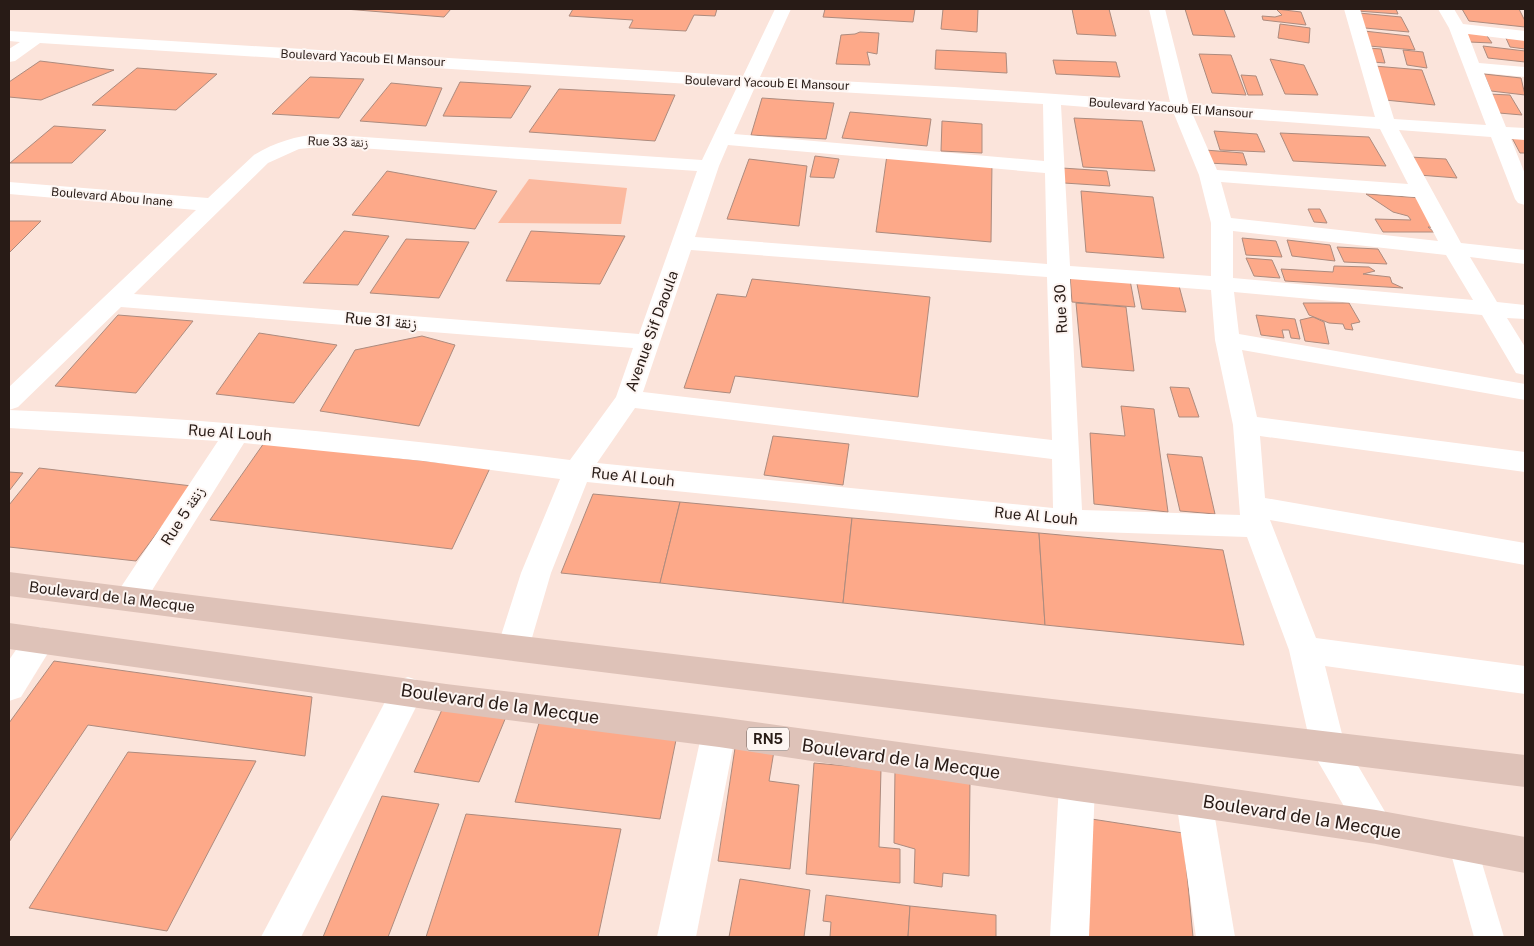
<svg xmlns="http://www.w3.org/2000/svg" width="1534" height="946" viewBox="0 0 1534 946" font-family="'Public Sans','Noto Naskh Arabic',sans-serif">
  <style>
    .green { fill: #fbb99f }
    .building { fill: #fda989; stroke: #ad8b7e }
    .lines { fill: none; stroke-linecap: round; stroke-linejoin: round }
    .lane { fill: #fff; fill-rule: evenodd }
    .street { fill: #fff; fill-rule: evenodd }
    .primary { fill: #dec2b8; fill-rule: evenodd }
    .labels { text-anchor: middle; stroke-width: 4; stroke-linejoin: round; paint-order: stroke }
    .far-street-label { font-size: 12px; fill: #281b16; stroke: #fdf5f2 }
    .shield { fill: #fdf5f2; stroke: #685c58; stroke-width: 1 }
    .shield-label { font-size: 14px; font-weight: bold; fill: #281b16 }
    .street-label { font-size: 15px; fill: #281b16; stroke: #fdf5f2 }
    .near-street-label { font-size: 18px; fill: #281b16; stroke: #fdf5f2 }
  </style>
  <rect width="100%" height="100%" fill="#fbe4db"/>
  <path class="green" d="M529,179L627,188L621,224L498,223Z"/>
  <g class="building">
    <path d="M345,9H451L444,17Z"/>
    <path d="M573,9H717L715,16L694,15L686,31L629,28L633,20L569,16Z"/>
    <path d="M825,9H915L913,22L823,17Z"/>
    <path d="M943,9H978L977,32L941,29Z"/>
    <path d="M1072,9H1109L1116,36L1077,34Z"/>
    <path d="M1185,9H1224L1235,37L1193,35Z"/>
    <path d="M1276,9L1301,12L1306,25L1263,20L1262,16L1275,17L1282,15Z"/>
    <path d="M1357,9H1396L1398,14L1357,11Z"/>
    <path d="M1462,9H1519L1525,21V27L1469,21Z"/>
    <path d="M1359,13L1401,17L1409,32L1365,28Z"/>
    <path d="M1280,24L1310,28L1309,43L1278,38Z"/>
    <path d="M1364,31L1409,36L1415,50L1369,46Z"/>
    <path d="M860,32L879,33L877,54L867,52L870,65L836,64L841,35L855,34Z"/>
    <path d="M1462,32L1485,33L1492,43L1469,42Z"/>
    <path d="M1505,36L1525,38V49L1510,47Z"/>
    <path d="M1483,46L1525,51V62L1488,58Z"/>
    <path d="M1369,48L1381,49L1385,63L1373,62Z"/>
    <path d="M936,50L1006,53L1007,73L935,69Z"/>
    <path d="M1403,50L1423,52L1427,68L1407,65Z"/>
    <path d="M1199,54L1231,55L1246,95L1212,93Z"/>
    <path d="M1270,59L1304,65L1318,95L1285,94Z"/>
    <path d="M1053,60L1116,62L1120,77L1056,74Z"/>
    <path d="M40,61L114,70L41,100L9,97V82Z"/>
    <path d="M1374,66L1422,70L1435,105L1385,100Z"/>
    <path d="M137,68L217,74L176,110L92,105Z"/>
    <path d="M1484,74L1521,78L1525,95L1491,91Z"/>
    <path d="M1241,75L1256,76L1263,95H1248Z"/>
    <path d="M310,77L364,79L339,118L272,114Z"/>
    <path d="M460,82L531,86L511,118L443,116Z"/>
    <path d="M391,83L442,88L426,126L360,121Z"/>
    <path d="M559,89L675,95L655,141L529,132Z"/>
    <path d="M1488,94L1510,95L1522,115L1499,113Z"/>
    <path d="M762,98L834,103L826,139L751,135Z"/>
    <path d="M850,112L931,119L927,146L842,138Z"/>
    <path d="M1074,118L1142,121L1155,171L1083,167Z"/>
    <path d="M942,121L982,124V153L941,151Z"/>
    <path d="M54,126L106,130L72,163H10Z"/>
    <path d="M1214,131L1257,134L1265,152L1220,150Z"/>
    <path d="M1280,133L1369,137L1386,166L1293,161Z"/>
    <path d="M1511,136L1525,137V153H1520Z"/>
    <path d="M1205,150L1243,153L1247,165L1208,163Z"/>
    <path d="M887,155L992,163L991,242L876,232Z"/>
    <path d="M815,156L839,159L834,178L810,177Z"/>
    <path d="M1410,157L1446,159L1457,178L1419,175Z"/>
    <path d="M749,159L807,166L799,226L727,219Z"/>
    <path d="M1062,168L1107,171L1110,186L1064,183Z"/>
    <path d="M387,171L497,191L475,229L352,215Z"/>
    <path d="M1081,191L1153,197L1164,258L1086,252Z"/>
    <path d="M1366,194L1422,198L1438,228L1428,227L1434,232H1383L1375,219L1411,220L1408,216L1393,212Z"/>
    <path d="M1308,209H1320L1327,223L1314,222Z"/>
    <path d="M9,221H41L9,253Z"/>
    <path d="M344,231L389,236L358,285L303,283Z"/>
    <path d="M531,231L625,236L600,284L506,281Z"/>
    <path d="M1242,238L1276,241L1282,257L1246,255Z"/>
    <path d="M406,239L469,242L439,298L370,293Z"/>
    <path d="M1287,240L1330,245L1335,261L1292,256Z"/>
    <path d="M1337,247L1378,249L1387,264L1344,262Z"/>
    <path d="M1246,258L1272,260L1280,278L1254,276Z"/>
    <path d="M1334,266L1369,267L1375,271L1363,274L1390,277L1392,283L1403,288L1285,281L1281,269L1333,272Z"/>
    <path d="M1070,276L1130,280L1135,307L1072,302Z"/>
    <path d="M752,279L930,297L918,397L735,376L730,393L684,388L717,294L746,297Z"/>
    <path d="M1136,279L1178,282L1186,312L1142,309Z"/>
    <path d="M1076,303L1126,307L1134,371L1082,367Z"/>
    <path d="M1303,303H1349L1360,322L1351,324L1353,330L1345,329L1343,324L1329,323L1309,315Z"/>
    <path d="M118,315L193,321L136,393L55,386Z"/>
    <path d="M1256,315L1295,319L1300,339L1291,338L1289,330H1282L1284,338L1261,335Z"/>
    <path d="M1313,317L1324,322L1329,344L1305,341L1300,320Z"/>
    <path d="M259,333L337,345L294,403L216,394Z"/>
    <path d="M422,336L455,345L419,426L320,411L355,350Z"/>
    <path d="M1170,387L1189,388L1199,417H1179Z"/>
    <path d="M1121,406L1154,409L1168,512L1094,504L1090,433L1125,436Z"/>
    <path d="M773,436L849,444L843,485L764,475Z"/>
    <path d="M264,443L490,468L452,549L210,520Z"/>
    <path d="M1167,454L1202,457L1215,514L1180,511Z"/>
    <path d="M39,468L192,486L136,561L9,547V505Z"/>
    <path d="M9,472L23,473L9,491Z"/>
    <path d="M593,494L680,502L660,583L561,573Z"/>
    <path d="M680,502L852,518L843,603L660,583Z"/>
    <path d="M852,518L1039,533L1045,625L843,603Z"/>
    <path d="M1039,533L1223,550L1244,645L1045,625Z"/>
    <path d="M54,661L312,697L305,756L88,725L9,842V723Z"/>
    <path d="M445,703L508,712L479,782L414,772Z"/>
    <path d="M540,720L677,735L660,819L515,802Z"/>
    <path d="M735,748L774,751L769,781L799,785L790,869L718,861Z"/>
    <path d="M128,752L256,761L167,931L29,908Z"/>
    <path d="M814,763L881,769L879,847L900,849V883L806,874Z"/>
    <path d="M895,770L970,779L969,876L943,873L942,887L914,883L915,849L894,843Z"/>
    <path d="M382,796L439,804L388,937H323Z"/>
    <path d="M466,814L621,829L598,937H426Z"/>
    <path d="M1085,818L1183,833L1193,937H1088Z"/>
    <path d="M740,879L810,890L804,937H729Z"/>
    <path d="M826,895L910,906L908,937H830L831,922L823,921Z"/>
    <path d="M910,906L996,915V937H908Z"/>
  </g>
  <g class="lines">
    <path class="lane" d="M1462,829L1472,833L1476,843L1504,937H1474L1448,843L1452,833Z"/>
    <g class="street">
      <path d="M775,9H791L760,77L954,87L1170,102L1149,9H1165L1189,104L1375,117L1344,9H1360L1394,119L1486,125L1449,28L1438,9H1454L1463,24L1525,31V41L1468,34L1479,63L1525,67V77L1484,73L1506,127L1525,128V140L1511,139L1525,174V205L1518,203L1515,199L1491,137L1399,130L1461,243L1525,250V264L1470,257L1497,302L1525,305V319L1507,318L1525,347V375L1516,373L1482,315L1234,292L1239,334L1525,384V400L1242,350L1257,417L1525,452V472L1260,436L1265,498L1525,543V565L1270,520L1316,638L1525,666V694L1325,666L1344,742L1394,827L1389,839L1376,844L1363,839L1316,758L1311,747L1289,650L1247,537L1068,531L587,482L551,573L529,648L524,657L513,661L502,657L497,648L521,573L560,479L423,461L244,443L141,608L130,611L119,608L115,599L119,590L218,441L9,428V410C197,417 384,436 570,460L616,397L633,348L121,307L18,407L9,410V387L196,210L9,194V182L208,198L254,155C275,142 296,136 320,134L702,160L737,87L40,43L15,61L9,62V49L20,42L9,41V31L743,76ZM755,87L1043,104L1044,161L734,134ZM1061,105L1174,114L1199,175L1211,223V276L1070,266ZM1193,115L1380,129L1408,184L1217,170ZM728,145L1045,173L1047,264L695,237L719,166ZM330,146L697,171L639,334L134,294L268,163L299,149ZM1221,182L1415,197L1438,241L1231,218ZM1233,231L1446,255L1473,300L1233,278ZM691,250L1047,277L1052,440L643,392ZM1070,279L1211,290L1215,340L1233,425L1240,515L1082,510ZM635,408L1052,459L1053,508L597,463Z"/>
      <path d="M40,627L51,631L56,640L21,697L9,701V660L29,631Z"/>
      <path d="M408,677L420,681L424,691L301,937H261L396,681Z"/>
      <path d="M719,717L731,721L736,732L696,937H657L702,732L707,721Z"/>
      <path d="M1077,769L1089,774L1095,785L1089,937H1050L1059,785L1065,774Z"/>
      <path d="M1194,783L1207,788L1212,800L1235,937H1196L1176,800L1181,788Z"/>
    </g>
    <g class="primary">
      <path d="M9,572L513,635L1525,755V787L513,661L9,596Z"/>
      <path d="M9,623L446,684L719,717L1194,783L1376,810L1525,837V873L1376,844L1194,817L1077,801L719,747L446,712L9,649Z"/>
    </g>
  </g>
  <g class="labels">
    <g class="far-street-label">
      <text transform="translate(363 58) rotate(3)" y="4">Boulevard Yacoub El Mansour</text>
      <text transform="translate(767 83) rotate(2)" y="4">Boulevard Yacoub El Mansour</text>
      <text transform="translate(1171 108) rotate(4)" y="4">Boulevard Yacoub El Mansour</text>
      <text transform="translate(338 142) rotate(2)" y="4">Rue 33 زنقة</text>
      <text transform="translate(112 197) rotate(5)" y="4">Boulevard Abou Inane</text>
    </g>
    <rect class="shield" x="747" y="727.5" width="42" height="23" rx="4"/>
    <g class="shield-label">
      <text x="768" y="744">RN5</text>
    </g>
    <g class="street-label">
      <text transform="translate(1061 309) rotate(-93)" y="5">Rue 30</text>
      <text transform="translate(381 321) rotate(5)" y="5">Rue 31 زنقة</text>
      <text transform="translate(652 331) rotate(-70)" y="5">Avenue Sif Daoula</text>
      <text transform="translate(230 433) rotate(4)" y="5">Rue Al Louh</text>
      <text transform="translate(633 477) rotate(6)" y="5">Rue Al Louh</text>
      <text transform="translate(183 516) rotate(-57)" y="5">Rue 5 زنقة</text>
      <text transform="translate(1036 516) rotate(5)" y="5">Rue Al Louh</text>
      <text transform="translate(112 597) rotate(7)" y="5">Boulevard de la Mecque</text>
    </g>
    <g class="near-street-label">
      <text transform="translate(500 704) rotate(8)" y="6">Boulevard de la Mecque</text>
      <text transform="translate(901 759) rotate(8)" y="6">Boulevard de la Mecque</text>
      <text transform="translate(1302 817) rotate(9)" y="6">Boulevard de la Mecque</text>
    </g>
  </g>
  <rect width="1534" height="946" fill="none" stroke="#281b16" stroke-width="20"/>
</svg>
